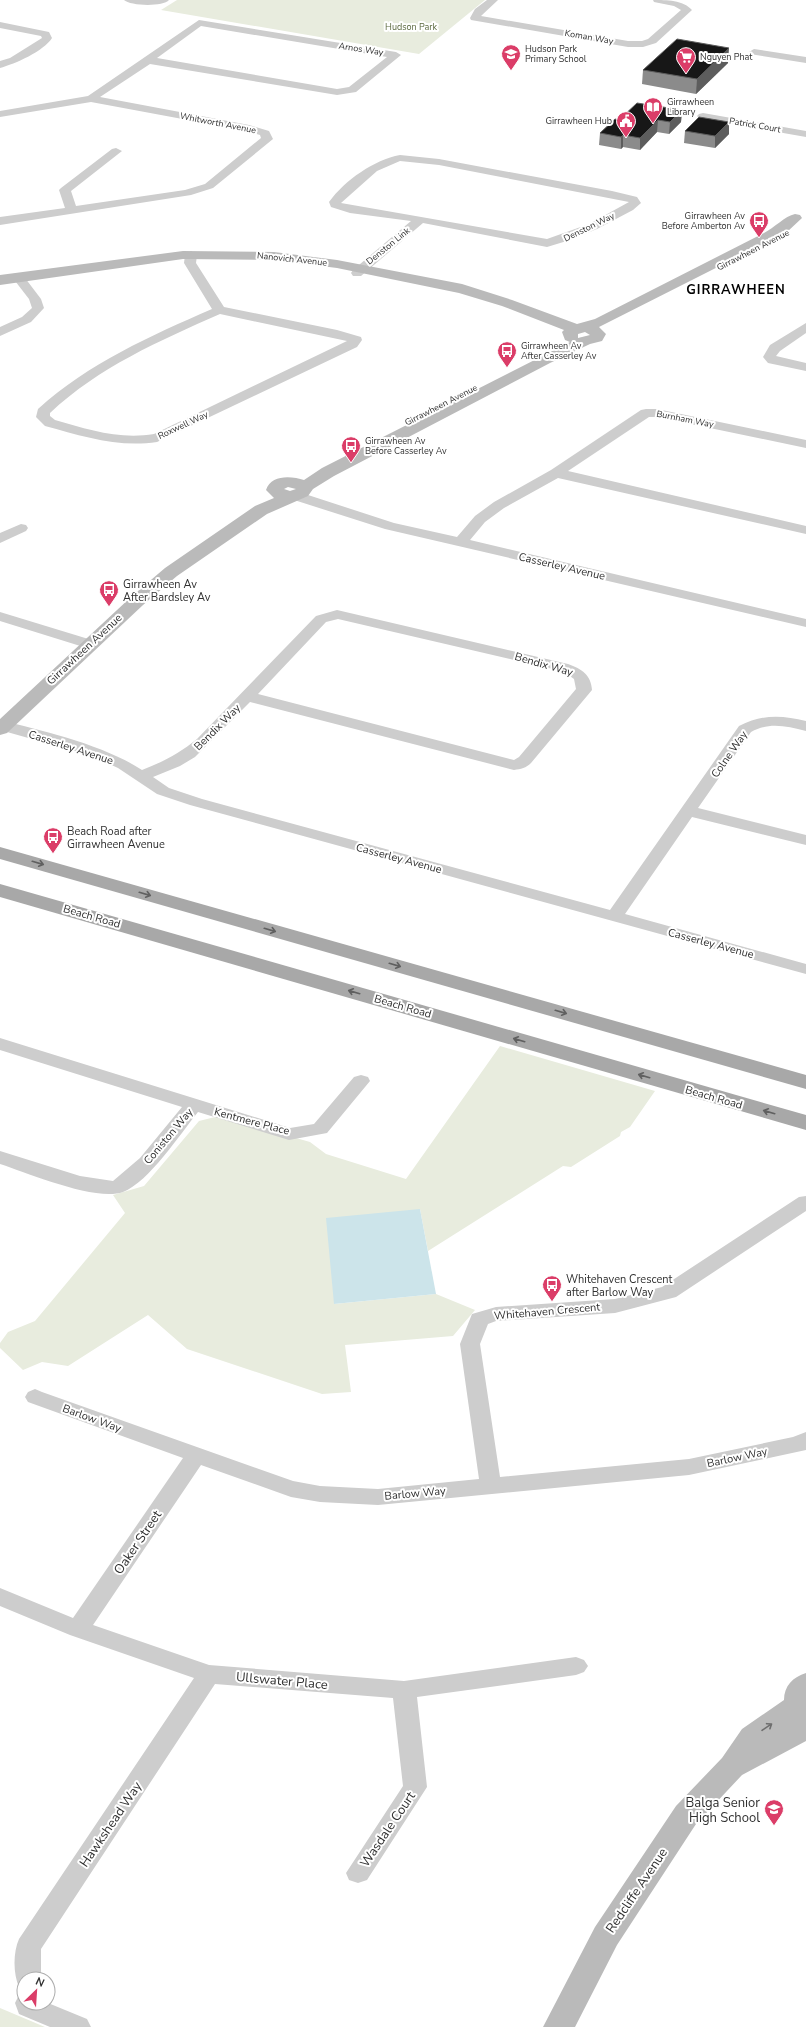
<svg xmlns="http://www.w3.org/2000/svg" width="806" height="2027" viewBox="0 0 806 2027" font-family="'Nunito Sans',sans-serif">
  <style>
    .green { fill: #e8ecde }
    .water { fill: #cce4ea }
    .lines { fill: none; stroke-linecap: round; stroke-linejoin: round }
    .street { fill: #cdcdcd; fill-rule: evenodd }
    .secondary { fill: #bababa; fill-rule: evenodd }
    .primary { fill: #a8a8a8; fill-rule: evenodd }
    .wall { fill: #8b8b8b }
    .shaded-wall { fill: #5d5d5d }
    .building { fill: #171717; stroke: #5d5d5d }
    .oneway { stroke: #606060 }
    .oneway2 { stroke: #6e6e6e }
    .labels { text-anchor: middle; stroke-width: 4; stroke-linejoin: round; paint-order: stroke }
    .far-park-label { font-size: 9px; fill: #5b693f; stroke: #fff }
    .far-street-label { font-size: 9px; fill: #303030; stroke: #fff }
    .far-poi-label { font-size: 9px; fill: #303030; stroke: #fff; text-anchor: start }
    .street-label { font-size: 11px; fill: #303030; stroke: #fff }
    .poi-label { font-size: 11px; fill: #303030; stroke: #fff; text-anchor: start }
    .far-district-label { font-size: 13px; font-weight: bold; letter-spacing: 1px; fill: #000; stroke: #fff }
    .near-street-label { font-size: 13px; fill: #303030; stroke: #fff }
    .near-poi-label { font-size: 13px; fill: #303030; stroke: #fff; text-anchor: end }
  </style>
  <rect width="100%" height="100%" fill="#fff"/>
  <g class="green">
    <path d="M177,0H485L419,54L161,10Z"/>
    <path d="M500,1046L655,1091L630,1127L621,1132L620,1136L571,1167L563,1166L428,1251L420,1209L334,1304L436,1294L475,1310L453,1336L345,1345L351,1392L322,1394L187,1349L148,1315L68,1366L42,1362L23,1370L0,1348V1343L8,1332L35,1321L125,1213L113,1195L144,1186L199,1121L219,1116L310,1142L326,1154L406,1179Z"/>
    <path d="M0,2008L45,2027H0Z"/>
  </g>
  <path class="water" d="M420,1209L436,1294L334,1304L326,1218Z"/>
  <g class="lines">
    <g class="street">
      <path d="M124,0H169C163,7 130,6 124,0Z"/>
      <path d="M487,0H498L481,16L628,41H642L648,39L681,10L674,6L654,2L653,0C667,0 683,0 692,10L656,43L643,47H628L471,20L470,18L475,9Z"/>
      <path d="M199,20L396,52L401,55L356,92L337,95L150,64L100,97L249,125L269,131L273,139L213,188L191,195L0,225V217L65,208L59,190L61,188L112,149L116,148L122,151L71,191L76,206L185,190L205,184L261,138L260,135L247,131L91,102L0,117V111L88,96ZM201,26L387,57L349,87L337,89L157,58Z"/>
      <path d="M0,22L49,32L52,38C44,51 15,64 0,68V61L10,58L42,38L41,36L0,28Z"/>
      <path d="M754,49L806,57V63L750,54L749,52Z"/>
      <path d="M703,113L806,131V137L699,118L697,116L699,114Z"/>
      <path d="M400,155L439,159L612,191L637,197L641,203L633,210L597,229L570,240L547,247L423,223L361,276H353L351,273L353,270L411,221L350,213L331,207L329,202C345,180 374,160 400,155ZM400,161L439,165L629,202L589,224L547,239L341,203L377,171Z"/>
      <path d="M191,251L197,255L196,263L224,307L337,330L361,337L362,340L357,347L157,442C118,448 82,436 45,426L36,417L38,409C89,363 150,336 212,309L184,263L185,255ZM220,314L347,341L154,434C119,440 87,429 55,420L50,416V413C99,367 159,341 220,314Z"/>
      <path d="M18,273L22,274L41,299L44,308L31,322L0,336V327L22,317L32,308L29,299L12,277Z"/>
      <path d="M806,323V333L780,351L776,356L806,363V371L768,363L763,357L770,345Z"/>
      <path d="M646,409H657L806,440V448L657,417H649L568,471L806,526V534L558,478L504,508L485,522L470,540L806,619V627L385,529L291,499L289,496L291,493L296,492L308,495L394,523L457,537L475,516L494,502L551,470L641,410Z"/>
      <path d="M21,524L26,525L28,528L26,531L0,543V533Z"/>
      <path d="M337,610L568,664C582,669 591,675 592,690L531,763C526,768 521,769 514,770L250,702L195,757L180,766L153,777L169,788L202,799L610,910L739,726C762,714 782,715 806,721V731C786,726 769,722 751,732L698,808L806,835V845L692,817L625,914L806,964V974L190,805L157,794L118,768L92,756L0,730V720C44,731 104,745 142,770C163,762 180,753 197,739L316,616ZM338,619L553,669L567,674L574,679L576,689L519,757L514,760L258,694L326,622Z"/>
      <path d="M0,612L95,641L98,644L95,647L90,649L0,621Z"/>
      <path d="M0,1038L290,1128L314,1124L354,1077L361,1075L368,1077L370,1081L327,1133L289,1140L198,1112C180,1134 149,1182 123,1192C96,1202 28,1173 0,1164V1151L80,1176L113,1181L140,1158L182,1107L0,1050Z"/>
      <path d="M806,1196V1211L676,1297L615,1313L496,1321L488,1324L480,1344L500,1477L689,1459L793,1437L806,1432V1450L689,1475L378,1505L320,1502L291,1497L201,1465L93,1625L209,1665L404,1681L576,1657L584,1660L588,1666L584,1672L576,1675L417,1697L427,1787L367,1880L358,1883L349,1880L346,1873L403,1786L393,1698L215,1684L41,1949V1979H24V1989L19,1987C13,1974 13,1952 19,1939L194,1678L70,1635L0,1606V1588L73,1618L183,1458L28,1402L25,1397L28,1392L35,1389L42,1392L293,1481L320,1486L378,1489L479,1479L460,1344L472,1314L496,1307L615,1299L662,1287L799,1197Z"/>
      <path d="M24,1993V2003H48L87,2019L91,2027H50L19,2014L15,2003L19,1995Z"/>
    </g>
    <g class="secondary">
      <path d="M795,214L800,215L802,218L787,232L599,327L606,334L602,341L590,344L550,363L334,476L313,489L308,496L267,514L177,576L143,605L7,733L0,735V719L131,597L165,568L255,506L274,498L266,490C271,474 292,476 304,480L322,468L570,342L565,340L562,332L564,330L502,306L459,293L337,268L274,260L183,259L0,285V275L183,251L274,252L337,260L462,284L512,300L577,324L595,319L764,233C774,228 785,216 795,214ZM585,332L590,335L578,338V334ZM288,487L296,489L290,491L284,489Z"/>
      <path d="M806,1673V1741L742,1775L696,1824L617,1945L575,2027H543L595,1927L676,1806L722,1758L742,1729L784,1700C784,1686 793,1677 806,1673Z"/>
    </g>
    <g class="primary">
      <path d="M0,847L806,1075V1089L0,859Z"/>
      <path d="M0,884L806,1115V1130L0,897Z"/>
    </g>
  </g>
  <g class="wall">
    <path d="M728,63L696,94L642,84L643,70Z"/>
    <path d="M682,110L681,122L669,134L657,132L640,150L623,147L621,149L599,145L600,133Z"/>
    <path d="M729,122V134L715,148L684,143L685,131Z"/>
  </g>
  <g class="shaded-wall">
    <path d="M729,48L728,63L696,94L697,79Z"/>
    <path d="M682,110L681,122L669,134L670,122Z"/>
    <path d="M658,120L657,132L640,150V138Z"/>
    <path d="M729,122V134L715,148V136Z"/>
    <path d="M623,135V147L621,149V137Z"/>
  </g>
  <g class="building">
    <path d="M677,39L729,48L697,79L643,70Z"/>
    <path d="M637,103L682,110L670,122L658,120L640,138L623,135L621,137L600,133L615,119L619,120Z"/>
    <path d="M699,117L729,122L715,136L685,131Z"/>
  </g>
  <defs><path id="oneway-shaft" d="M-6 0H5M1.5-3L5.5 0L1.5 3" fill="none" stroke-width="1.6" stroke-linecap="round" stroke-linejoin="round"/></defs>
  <g class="oneway">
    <use href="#oneway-shaft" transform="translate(38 863) rotate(16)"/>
    <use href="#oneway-shaft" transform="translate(145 894) rotate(16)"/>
    <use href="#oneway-shaft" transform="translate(270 930) rotate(16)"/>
    <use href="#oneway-shaft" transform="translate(395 965) rotate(16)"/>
    <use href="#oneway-shaft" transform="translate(354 992) rotate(-164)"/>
    <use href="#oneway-shaft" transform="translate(561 1012) rotate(16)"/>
    <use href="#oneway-shaft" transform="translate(519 1040) rotate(-164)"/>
    <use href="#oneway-shaft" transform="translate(644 1076) rotate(-164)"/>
    <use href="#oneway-shaft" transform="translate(769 1112) rotate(-164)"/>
  </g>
  <use class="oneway2" href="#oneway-shaft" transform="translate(767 1727) rotate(-34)"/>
  <defs>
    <g id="school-pin" transform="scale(1)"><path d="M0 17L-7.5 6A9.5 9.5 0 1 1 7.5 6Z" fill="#db3d68" stroke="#fff"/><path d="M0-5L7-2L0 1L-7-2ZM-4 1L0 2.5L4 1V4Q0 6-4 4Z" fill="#fff"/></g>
    <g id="supermarket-pin" transform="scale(1)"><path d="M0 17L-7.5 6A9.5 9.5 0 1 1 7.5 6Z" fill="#db3d68" stroke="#fff"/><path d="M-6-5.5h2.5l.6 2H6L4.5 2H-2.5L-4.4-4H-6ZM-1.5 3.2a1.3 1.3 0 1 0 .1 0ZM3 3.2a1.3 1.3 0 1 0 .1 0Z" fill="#fff"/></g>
    <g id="library-pin" transform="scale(1)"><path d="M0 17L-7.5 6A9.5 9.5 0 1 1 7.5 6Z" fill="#db3d68" stroke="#fff"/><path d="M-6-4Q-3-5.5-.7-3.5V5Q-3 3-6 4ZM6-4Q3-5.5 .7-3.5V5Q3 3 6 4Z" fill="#fff"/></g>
    <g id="civic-pin" transform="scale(1)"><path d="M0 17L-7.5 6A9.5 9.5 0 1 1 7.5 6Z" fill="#db3d68" stroke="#fff"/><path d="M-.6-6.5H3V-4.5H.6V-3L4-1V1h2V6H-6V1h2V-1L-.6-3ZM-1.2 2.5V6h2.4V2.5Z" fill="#fff"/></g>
    <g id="bus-pin" transform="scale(1)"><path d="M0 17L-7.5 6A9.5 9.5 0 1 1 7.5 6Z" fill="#db3d68" stroke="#fff"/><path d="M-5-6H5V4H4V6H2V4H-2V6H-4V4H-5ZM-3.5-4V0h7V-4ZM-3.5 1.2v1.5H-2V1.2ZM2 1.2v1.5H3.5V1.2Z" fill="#fff"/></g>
  </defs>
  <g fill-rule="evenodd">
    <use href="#school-pin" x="511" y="54"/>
    <use href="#supermarket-pin" x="686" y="57"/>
    <use href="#library-pin" x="653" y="107"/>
    <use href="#civic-pin" x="626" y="121"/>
    <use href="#bus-pin" x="759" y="221"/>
    <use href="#bus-pin" x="507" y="351"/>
    <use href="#bus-pin" x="351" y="446"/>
    <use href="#bus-pin" x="109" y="590"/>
    <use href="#bus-pin" x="53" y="837"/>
    <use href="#bus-pin" x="552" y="1285"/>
    <use href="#school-pin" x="774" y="1809"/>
  </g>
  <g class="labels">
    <g class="far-park-label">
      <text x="411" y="30">Hudson Park</text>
    </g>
    <g class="far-street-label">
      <text transform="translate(589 37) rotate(10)" y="3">Koman Way</text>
      <text transform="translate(361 49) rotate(9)" y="3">Arnos Way</text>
      <text transform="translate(218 123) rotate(11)" y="3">Whitworth Avenue</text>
      <text transform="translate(755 125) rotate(10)" y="3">Patrick Court</text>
      <text transform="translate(589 227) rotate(-26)" y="3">Denston Way</text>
      <text transform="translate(388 246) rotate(-39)" y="3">Denston Link</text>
      <text transform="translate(753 250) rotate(-27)" y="3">Girrawheen Avenue</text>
      <text transform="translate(292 259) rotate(6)" y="3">Nanovich Avenue</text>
      <text transform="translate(441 405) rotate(-27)" y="3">Girrawheen Avenue</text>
      <text transform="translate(685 419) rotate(11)" y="3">Burnham Way</text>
      <text transform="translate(183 425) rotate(-25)" y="3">Roxwell Way</text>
    </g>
    <g class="far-poi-label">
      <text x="525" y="52">Hudson Park<tspan x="525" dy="10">Primary School</tspan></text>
      <text x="700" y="60">Nguyen Phat</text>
      <text x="667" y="105">Girrawheen<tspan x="667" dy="10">Library</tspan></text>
      <text x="612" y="124" text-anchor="end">Girrawheen Hub</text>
      <text x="745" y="219" text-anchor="end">Girrawheen Av<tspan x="745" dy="10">Before Amberton Av</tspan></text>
      <text x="521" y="349">Girrawheen Av<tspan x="521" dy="10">After Casserley Av</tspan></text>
      <text x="365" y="444">Girrawheen Av<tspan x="365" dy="10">Before Casserley Av</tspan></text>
    </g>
    <g class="street-label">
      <text transform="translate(562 566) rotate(13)" y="4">Casserley Avenue</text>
      <text transform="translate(84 649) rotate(-43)" y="4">Girrawheen Avenue</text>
      <text transform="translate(544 664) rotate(16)" y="4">Bendix Way</text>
      <text transform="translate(217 727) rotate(-45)" y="4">Bendix Way</text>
      <text transform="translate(71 747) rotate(18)" y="4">Casserley Avenue</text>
      <text transform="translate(729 754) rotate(-55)" y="4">Colne Way</text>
      <text transform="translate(399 858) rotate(15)" y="4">Casserley Avenue</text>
      <text transform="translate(92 916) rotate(16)" y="4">Beach Road</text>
      <text transform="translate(711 943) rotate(15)" y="4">Casserley Avenue</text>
      <text transform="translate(403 1006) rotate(16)" y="4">Beach Road</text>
      <text transform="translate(714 1097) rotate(16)" y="4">Beach Road</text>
      <text transform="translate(252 1121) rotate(15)" y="4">Kentmere Place</text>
      <text transform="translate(168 1136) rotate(-50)" y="4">Coniston Way</text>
      <text transform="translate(547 1311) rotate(-5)" y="4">Whitehaven Crescent</text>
      <text transform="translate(92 1418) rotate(20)" y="4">Barlow Way</text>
      <text transform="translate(737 1457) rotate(-12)" y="4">Barlow Way</text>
      <text transform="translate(415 1493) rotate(-5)" y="4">Barlow Way</text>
    </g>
    <g class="poi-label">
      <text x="123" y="588">Girrawheen Av<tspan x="123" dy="13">After Bardsley Av</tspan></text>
      <text x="67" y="835">Beach Road after<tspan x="67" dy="13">Girrawheen Avenue</tspan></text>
      <text x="566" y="1283">Whitehaven Crescent<tspan x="566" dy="13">after Barlow Way</tspan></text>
    </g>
    <g class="far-district-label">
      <text x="736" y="294">GIRRAWHEEN</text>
    </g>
    <g class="near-street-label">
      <text transform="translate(137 1542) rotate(-56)" y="5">Oaker Street</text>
      <text transform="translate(282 1680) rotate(5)" y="5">Ullswater Place</text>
      <text transform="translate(110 1824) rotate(-56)" y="5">Hawkshead Way</text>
      <text transform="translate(387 1829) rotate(-56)" y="5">Wasdale Court</text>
      <text transform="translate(636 1890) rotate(-56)" y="5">Redcliffe Avenue</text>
    </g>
    <g class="near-poi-label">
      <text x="760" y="1807">Balga Senior<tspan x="760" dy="15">High School</tspan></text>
    </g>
  </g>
  <g transform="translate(36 1991) rotate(25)"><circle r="19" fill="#ffffff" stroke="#acacac"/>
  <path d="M0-3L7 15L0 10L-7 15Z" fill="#db3d68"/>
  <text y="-6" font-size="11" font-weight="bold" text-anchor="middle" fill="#303030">N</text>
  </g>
</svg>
